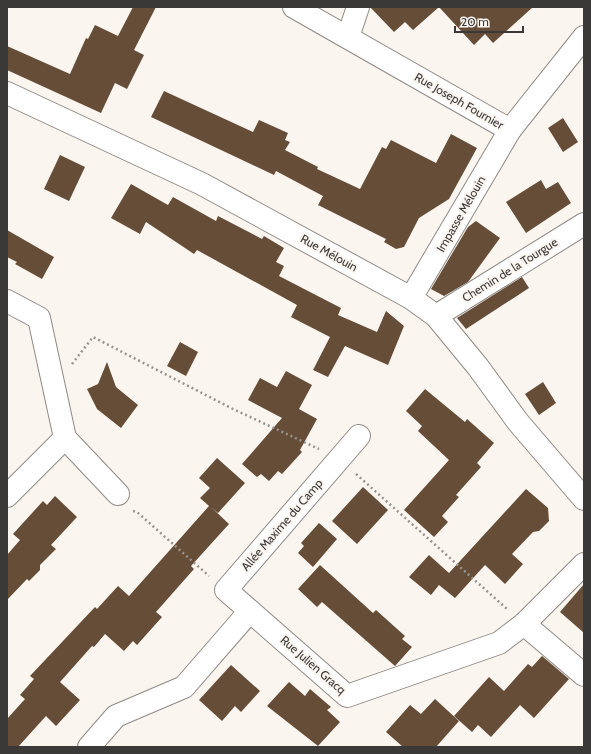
<svg xmlns="http://www.w3.org/2000/svg" width="591" height="754" viewBox="0 0 591 754" font-family="Cabin,sans-serif">
  <style>
    .building { fill: #654d38 }
    .lines { fill: none; stroke-linecap: round; stroke-linejoin: round }
    .street-casing { stroke: #908a86; stroke-width: 24 }
    .path { stroke: #97938f; stroke-width: 2.5; stroke-dasharray: 2 3; stroke-linecap: butt }
    .street { stroke: #fff; stroke-width: 22 }
    .labels { text-anchor: middle; stroke-width: 4; stroke-linejoin: round; paint-order: stroke }
    .street-label { font-size: 12px; fill: #3b3937; stroke: #fbf5f0 }
  </style>
  <rect width="100%" height="100%" fill="#fbf5f0"/>
  <g class="building">
    <path d="M133,7H156L134,50L144,55L127,89L115,83L101,113L7,70V46L70,74L86,38L88,39L95,25L118,36Z"/>
    <path d="M370,7H439L413,30L405,22L394,32Z"/>
    <path d="M439,7H533L493,43L485,34L474,45Z"/>
    <path d="M164,91L253,132L259,120L288,133L285,140L290,142L285,150L318,167L317,169L360,189L382,147L386,149L391,140L436,163L451,134L477,148L449,199L419,218L404,247L396,249L384,242L386,239L318,205L323,196L276,171L274,175L151,117Z"/>
    <path d="M563,118L578,142L563,152L548,128Z"/>
    <path d="M60,155L85,167L69,201L44,189Z"/>
    <path d="M541,180L546,189L558,182L571,203L526,233L506,202Z"/>
    <path d="M131,184L168,205L173,197L216,221L218,216L262,239L264,236L284,248L276,262L284,266L279,276L341,308L338,315L377,332L386,311L404,326L388,365L345,346L328,377L313,370L330,337L291,317L297,305L197,250L194,254L146,222L140,234L111,218Z"/>
    <path d="M476,221L500,238L468,282L444,296L431,289L468,227Z"/>
    <path d="M7,230L54,257L42,279L15,264L17,262L7,257Z"/>
    <path d="M522,277L529,288L466,329L457,318Z"/>
    <path d="M180,342L198,352L186,376L167,366Z"/>
    <path d="M107,362L116,387L138,405L121,428L97,409L87,389L98,384Z"/>
    <path d="M286,371L312,385L299,409L317,419L300,450L302,452L282,474L278,471L269,481L261,474L257,477L242,464L282,418L248,400L260,378L277,387Z"/>
    <path d="M543,382L556,403L539,415L525,394Z"/>
    <path d="M425,389L465,422L467,419L494,443L477,463L481,467L456,495L459,497L442,516L448,522L434,537L404,510L449,460L418,431L422,426L406,411Z"/>
    <path d="M217,458L245,483L218,513L211,507L229,524L191,566L194,569L156,612L162,617L137,645L133,641L124,651L105,634L94,647L92,646L60,682L80,700L56,726L46,716L18,747H7V719L25,699L20,695L34,679L30,676L95,607L97,609L118,586L129,596L209,506L200,498L210,488L199,478Z"/>
    <path d="M363,487L388,510L357,544L332,521Z"/>
    <path d="M526,489L548,508L549,521L539,531L533,532L512,554L523,564L505,584L485,565L455,598L439,585L431,595L409,577L429,555L449,573Z"/>
    <path d="M55,496L77,517L51,545L56,549L40,565V570L29,581L27,579L7,600V555L20,540L13,534L43,501L47,505Z"/>
    <path d="M319,523L337,539L313,567L298,553L304,546L301,543Z"/>
    <path d="M320,565L373,613L376,610L405,636L402,639L412,647L395,666L322,602L317,607L298,589Z"/>
    <path d="M584,584V633L560,612Z"/>
    <path d="M542,656L569,679L534,718L520,705L491,737L478,725L472,732L454,716L489,677L504,691L528,664L532,667Z"/>
    <path d="M231,665L260,691L241,712L235,706L222,721L199,700Z"/>
    <path d="M289,682L305,696L310,689L331,707L327,710L340,722L318,746L267,706Z"/>
    <path d="M435,699L459,721L436,747H403L386,732L410,705L421,714Z"/>
  </g>
  <g class="lines">
    <g class="street-casing">
      <g id="street">
        <path d="M294,7L510,130"/>
        <path d="M348,37L358,7"/>
        <path d="M7,93L202,184L411,298L436,316L478,367L518,422L584,499"/>
        <path d="M411,298L510,130L584,37"/>
        <path d="M7,301L39,318L65,438L7,496"/>
        <path d="M436,316L584,224"/>
        <path d="M65,438L118,494"/>
        <path d="M250,611L226,590L359,436"/>
        <path d="M524,624L584,675"/>
        <path d="M89,747L116,716L184,687L250,611L347,696L499,643L524,624L584,564"/>
      </g>
    </g>
    <g class="path">
      <path d="M72,364L93,337L233,409L319,449"/>
      <path d="M356,474L507,609"/>
      <path d="M133,511L137,512L209,576"/>
    </g>
    <use href="#street" class="street"/>
  </g>
  <g class="labels">
    <g class="street-label">
      <text transform="translate(459 101) rotate(30)" y="4">Rue Joseph Fournier</text>
      <text transform="translate(461 214) rotate(-60)" y="4">Impasse Mélouin</text>
      <text transform="translate(329 253) rotate(29)" y="4">Rue Mélouin</text>
      <text transform="translate(510 270) rotate(-32)" y="4">Chemin de la Tourgue</text>
      <text transform="translate(282 525) rotate(-49)" y="4">Allée Maxime du Camp</text>
      <text transform="translate(313 665) rotate(41)" y="4">Rue Julien Gracq</text>
    </g>
  </g>
  <rect width="591" height="754" fill="none" stroke="#3b3937" stroke-width="16"/>
  <path d="M455 26v6h68v-6" fill="none" stroke="#3b3937" stroke-width="2"/>
  <text x="461" y="26" font-size="12" fill="#3b3937" stroke="#fbf5f0" stroke-width="3" paint-order="stroke">20 m</text>
</svg>
